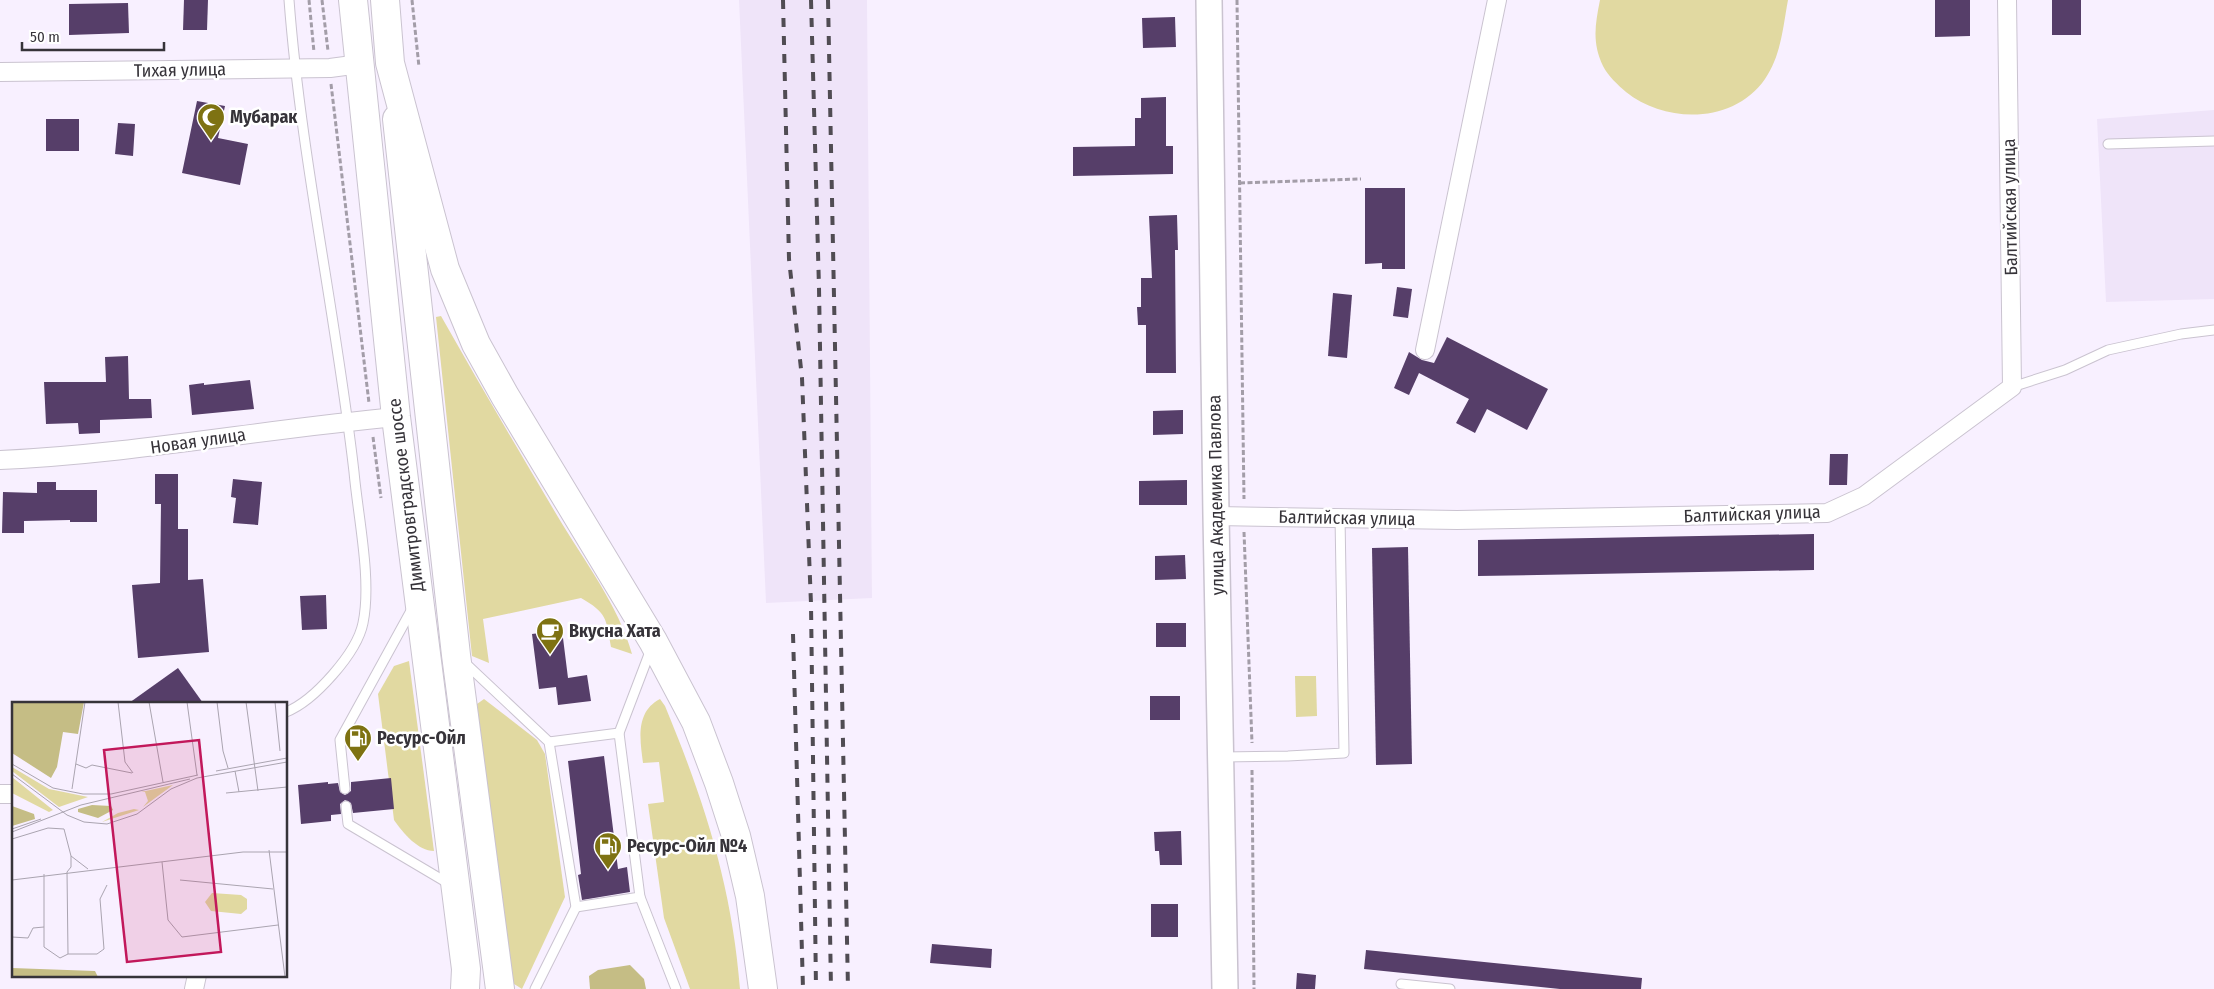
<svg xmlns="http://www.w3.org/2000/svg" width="2214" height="989" viewBox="0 0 2214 989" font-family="'Fira Sans Condensed',sans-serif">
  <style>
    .built { fill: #efe4f9 }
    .green { fill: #e1d9a1 }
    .forest { fill: #c5bd85 }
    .building { fill: #563e69 }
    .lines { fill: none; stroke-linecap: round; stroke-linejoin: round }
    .lane-casing { stroke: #cac3d0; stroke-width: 11 }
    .street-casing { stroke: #cac3d0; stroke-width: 20 }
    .secondary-casing { stroke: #cac3d0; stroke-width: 28 }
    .primary-casing { stroke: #cac3d0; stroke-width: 30 }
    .highway-casing { stroke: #cac3d0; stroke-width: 30 }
    .path { stroke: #a39da8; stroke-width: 3; stroke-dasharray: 5 2.5; stroke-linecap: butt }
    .lane { stroke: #fff; stroke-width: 9 }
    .street { stroke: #fff; stroke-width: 18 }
    .secondary { stroke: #fff; stroke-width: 25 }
    .primary { stroke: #fff; stroke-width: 28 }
    .highway { stroke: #fff; stroke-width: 28 }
    .rail { stroke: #504c53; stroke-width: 4; stroke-dasharray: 9 9; stroke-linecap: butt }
    .labels { text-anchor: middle; stroke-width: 5; stroke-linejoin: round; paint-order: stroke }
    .street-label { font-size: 18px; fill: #363339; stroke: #fff }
    .poi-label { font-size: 18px; font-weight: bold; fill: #363339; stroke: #fff; text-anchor: start }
    .inset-road { fill: none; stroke: #aaa4b0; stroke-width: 1 }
    .view { fill: #c2185b; fill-opacity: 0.15; stroke: #c2185b; stroke-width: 2.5 }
    .inset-edge { fill: none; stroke: #363339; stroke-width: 2.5 }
  </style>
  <rect width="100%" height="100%" fill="#f8f0ff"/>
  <g class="built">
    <path d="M739,0H867L872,598L766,603Z"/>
    <path d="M2214,110V299L2106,302L2097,119Z"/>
  </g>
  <g class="green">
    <path d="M1600,0H1788C1783,27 1781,56 1765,79C1734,124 1666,124 1626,92C1618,85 1608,76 1603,66C1592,43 1595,25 1600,0Z"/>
    <path d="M441,316C479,383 518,450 558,517C583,559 619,606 632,654L611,647C606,618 607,613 581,598L483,619L489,663L472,656L436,317Z"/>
    <path d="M409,661L434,851C418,851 403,833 394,820L378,694L394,666Z"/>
    <path d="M1295,676H1316L1317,716L1296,717Z"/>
    <path d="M484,699L537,740L545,754L565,897L522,989L511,982L477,704Z"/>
    <path d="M660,699L665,706C704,800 732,886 740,989H690L664,918L648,804L664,802L659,762L643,763C640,740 635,712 660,699Z"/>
  </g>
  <path class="forest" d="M630,965L644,979L646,989H590L589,976L598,970Z"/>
  <g class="building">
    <path d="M184,0H208L207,30H183Z"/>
    <path d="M1935,0H1970V36L1935,37Z"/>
    <rect x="2052" y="0" width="29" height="35"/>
    <path d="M128,3L129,33L69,35V4Z"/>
    <path d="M1175,17L1176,47L1143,48L1142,18Z"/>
    <path d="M1166,97V146H1173V174L1073,176V147L1135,146V118H1141V98Z"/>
    <path d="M197,101L225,106L218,138L248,144L240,185L182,173Z"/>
    <rect x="46" y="119" width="33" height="32"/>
    <path d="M118,123L135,124L133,156L115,154Z"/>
    <path d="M1365,188H1405V269H1382V263L1365,264Z"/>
    <path d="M1177,215L1178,250H1175L1176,373H1146V325H1138L1137,307H1141V278H1152L1149,216Z"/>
    <path d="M1397,287L1412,289L1408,318L1393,316Z"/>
    <path d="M1333,293L1352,295L1347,358L1328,356Z"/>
    <path d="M1447,337L1548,389L1527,430L1487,409L1475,433L1456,423L1469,399L1419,373L1409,395L1394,388L1409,352L1422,360L1434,363Z"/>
    <path d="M128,356L129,399H151L152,418L100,420V433L79,434L78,423L46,424L44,382H106L105,357Z"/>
    <path d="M250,380L254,409L192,415L189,385L204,383V385Z"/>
    <path d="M1183,410V434L1153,435V411Z"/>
    <path d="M1830,454H1848L1847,485H1829Z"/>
    <path d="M155,474H178V529H188V580L203,579L209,652L138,658L132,585L160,583L161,504H155Z"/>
    <path d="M233,479L262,482L258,525L233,523L236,498L231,497Z"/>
    <path d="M1187,480V505H1139V481Z"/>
    <path d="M37,482H56V490H97V522H70V520L24,521V533H2L3,492L37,493Z"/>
    <path d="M1814,534V570L1478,576V540Z"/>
    <path d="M1408,547L1412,764L1376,765L1372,548Z"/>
    <path d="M1185,555L1186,579L1155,580V556Z"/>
    <path d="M326,595L327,629L302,630L300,596Z"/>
    <rect x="1156" y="623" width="30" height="24"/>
    <path d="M562,630L568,678L587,675L591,701L558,705L556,687L539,689L532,634Z"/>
    <path d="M178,668L203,703H129Z"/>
    <rect x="1150" y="696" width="30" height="24"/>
    <path d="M604,756L618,869L627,867L630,892L582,900L578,875L581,874L568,761Z"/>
    <path d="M391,778L394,809L353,813L351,803L345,800L340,804L341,814L331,815V821L301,824L298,785L328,782V784L338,783L340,792L345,795L351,791V782Z"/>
    <path d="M1181,831L1182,865H1160L1159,851H1155L1154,832Z"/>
    <rect x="1151" y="904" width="27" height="33"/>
    <path d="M932,944L992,949L991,968L930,963Z"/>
    <path d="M1366,950L1642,978L1641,989H1560L1364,969Z"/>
    <path d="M1297,973L1316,975L1315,989H1296Z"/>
  </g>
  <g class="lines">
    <g class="lane-casing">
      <g id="lane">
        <path d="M2108,144L2214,141"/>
        <path d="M2012,387L2065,370L2108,350L2181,334L2214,330"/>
        <path d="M463,661L549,742L576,907L535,989"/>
        <path d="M286,712C314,701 357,653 363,623C372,580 358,517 354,472C336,314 301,158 289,0"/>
        <path d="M619,733L651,649"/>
        <path d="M549,742L619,733L640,897L576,907"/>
        <path d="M1223,757L1288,756L1344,753L1340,517"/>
        <path d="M345,789L340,740L412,609"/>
        <path d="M346,806L348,824L451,885"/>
        <path d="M640,897L676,989"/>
        <path d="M1401,984L1450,989"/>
      </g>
    </g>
    <g class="street-casing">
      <g id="street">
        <path d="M0,72L330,68L360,64"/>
        <path d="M1425,350L1497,0"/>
        <path d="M0,460C133,454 264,429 396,417"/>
        <path d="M1216,516L1457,520L1827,513L1864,496L2012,387L2007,0"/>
        <path d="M0,794H14"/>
        <path d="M194,989L197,975"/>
      </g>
    </g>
    <g class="secondary-casing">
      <path id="secondary" d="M1209,0L1216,516L1225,989"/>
    </g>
    <g class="primary-casing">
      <path id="primary" d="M397,119L456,655L500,989"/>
    </g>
    <g class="highway-casing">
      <g id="highway">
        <path d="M353,0L396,417L466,969L465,989"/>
        <path d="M385,0L390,63L445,269L476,344L505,396L653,641L696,722L719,783L736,836L750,896L763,989"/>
      </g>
    </g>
    <g class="path">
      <path d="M309,0L314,52"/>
      <path d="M322,0L328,51"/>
      <path d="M412,0L419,67"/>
      <path d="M1237,0L1244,499"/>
      <path d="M331,84L369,403"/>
      <path d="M1240,183L1361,179"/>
      <path d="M373,437L381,498"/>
      <path d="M1244,532L1252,743"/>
      <path d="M1252,770L1254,989"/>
    </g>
    <use href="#lane" class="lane"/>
    <use href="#street" class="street"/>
    <use href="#secondary" class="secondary"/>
    <use href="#primary" class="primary"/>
    <use href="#highway" class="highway"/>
    <g class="rail">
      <path d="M783,0L789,259L802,378L811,604L816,989"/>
      <path d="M811,0L819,288L831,989"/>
      <path d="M828,0L848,989"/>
      <path d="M793,634L803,989"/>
    </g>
  </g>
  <defs>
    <g id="mosque-pin" transform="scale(1.4375)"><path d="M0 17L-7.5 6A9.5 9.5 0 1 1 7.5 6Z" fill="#7e7212" stroke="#fff"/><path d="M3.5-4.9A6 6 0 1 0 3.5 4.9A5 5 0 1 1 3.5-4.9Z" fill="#fff"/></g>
    <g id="cafe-pin" transform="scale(1.4375)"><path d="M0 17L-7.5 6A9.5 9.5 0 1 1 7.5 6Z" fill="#7e7212" stroke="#fff"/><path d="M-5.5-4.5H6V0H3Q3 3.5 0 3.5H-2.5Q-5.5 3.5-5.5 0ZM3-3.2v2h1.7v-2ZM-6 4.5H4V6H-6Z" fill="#fff"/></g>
    <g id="fuel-pin" transform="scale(1.4375)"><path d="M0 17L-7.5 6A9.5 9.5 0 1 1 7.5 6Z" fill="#7e7212" stroke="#fff"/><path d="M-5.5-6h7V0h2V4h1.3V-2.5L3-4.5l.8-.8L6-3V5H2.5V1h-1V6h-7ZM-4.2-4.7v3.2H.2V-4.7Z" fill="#fff"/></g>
  </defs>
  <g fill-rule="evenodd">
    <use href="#mosque-pin" x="211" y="117"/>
    <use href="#cafe-pin" x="550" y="631"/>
    <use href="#fuel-pin" x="358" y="738"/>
    <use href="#fuel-pin" x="608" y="846"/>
  </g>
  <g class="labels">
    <g class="street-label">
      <text transform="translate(180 70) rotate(-1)" y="6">Тихая улица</text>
      <text transform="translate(2010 207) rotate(-91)" y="6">Балтийская улица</text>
      <text transform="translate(198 441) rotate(-8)" y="6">Новая улица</text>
      <text transform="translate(406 495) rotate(-97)" y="6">Димитровградское шоссе</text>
      <text transform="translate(1216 495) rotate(-91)" y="6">улица Академика Павлова</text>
      <text transform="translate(1752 514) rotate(-2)" y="6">Балтийская улица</text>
      <text transform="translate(1347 518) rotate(1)" y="6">Балтийская улица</text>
    </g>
    <g class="poi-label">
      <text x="230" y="123">Мубарак</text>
      <text x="569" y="637">Вкусна Хата</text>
      <text x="377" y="744">Ресурс-Ойл</text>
      <text x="627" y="852">Ресурс-Ойл №4</text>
    </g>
  </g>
  <g transform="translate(12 702)">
    <rect width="275" height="275" fill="#f8f0ff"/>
    <path d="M0,65L37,87L76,95L47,105L0,69ZM0,75L41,108L37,110L0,91ZM161,83L135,102L131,105L136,99L133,90H129ZM122,107L127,108L90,120L106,111ZM200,191L229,193L235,197V207L229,212L199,209L193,200Z" fill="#e1d9a1"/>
    <path d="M0,0H72L66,32L51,30L45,65L39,76L0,51ZM80,103L99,104L101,108L86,116L66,110V107ZM0,104L22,112L23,117L0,124ZM0,266L83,269L86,275H0Z" fill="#c5bd85"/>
    <path class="inset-road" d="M106,0L113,60L121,71M137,0L151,80M175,0L185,73M205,0L211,49L216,66M234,0L246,89M263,0L268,49M0,62L41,86L71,92H99L186,73M64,62L74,66L80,63L120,71M204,69L275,56M223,69L227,90M0,72L55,113L72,120L95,122L125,112L159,87L185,76L275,60M60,87L73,0M214,91L275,85M0,127L29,117M0,130L69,103L178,77M0,137L36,126L52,127L59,154V165L55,170M257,148L273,275M59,154L76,167M150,160L156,218L170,235L266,223M55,170L56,252M32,172V245L48,256L56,252H85L92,247L88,197L95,183M0,178L231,150H275M168,178L261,187M0,235L16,236L21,226L32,225"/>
    <path class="view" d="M187,38L209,250L115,260L92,48Z"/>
    <rect width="275" height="275" class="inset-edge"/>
  </g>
  <path d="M22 42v8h142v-8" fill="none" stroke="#363339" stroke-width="2.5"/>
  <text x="30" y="42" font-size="15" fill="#363339" stroke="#ffffff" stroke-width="4" paint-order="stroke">50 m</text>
</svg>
